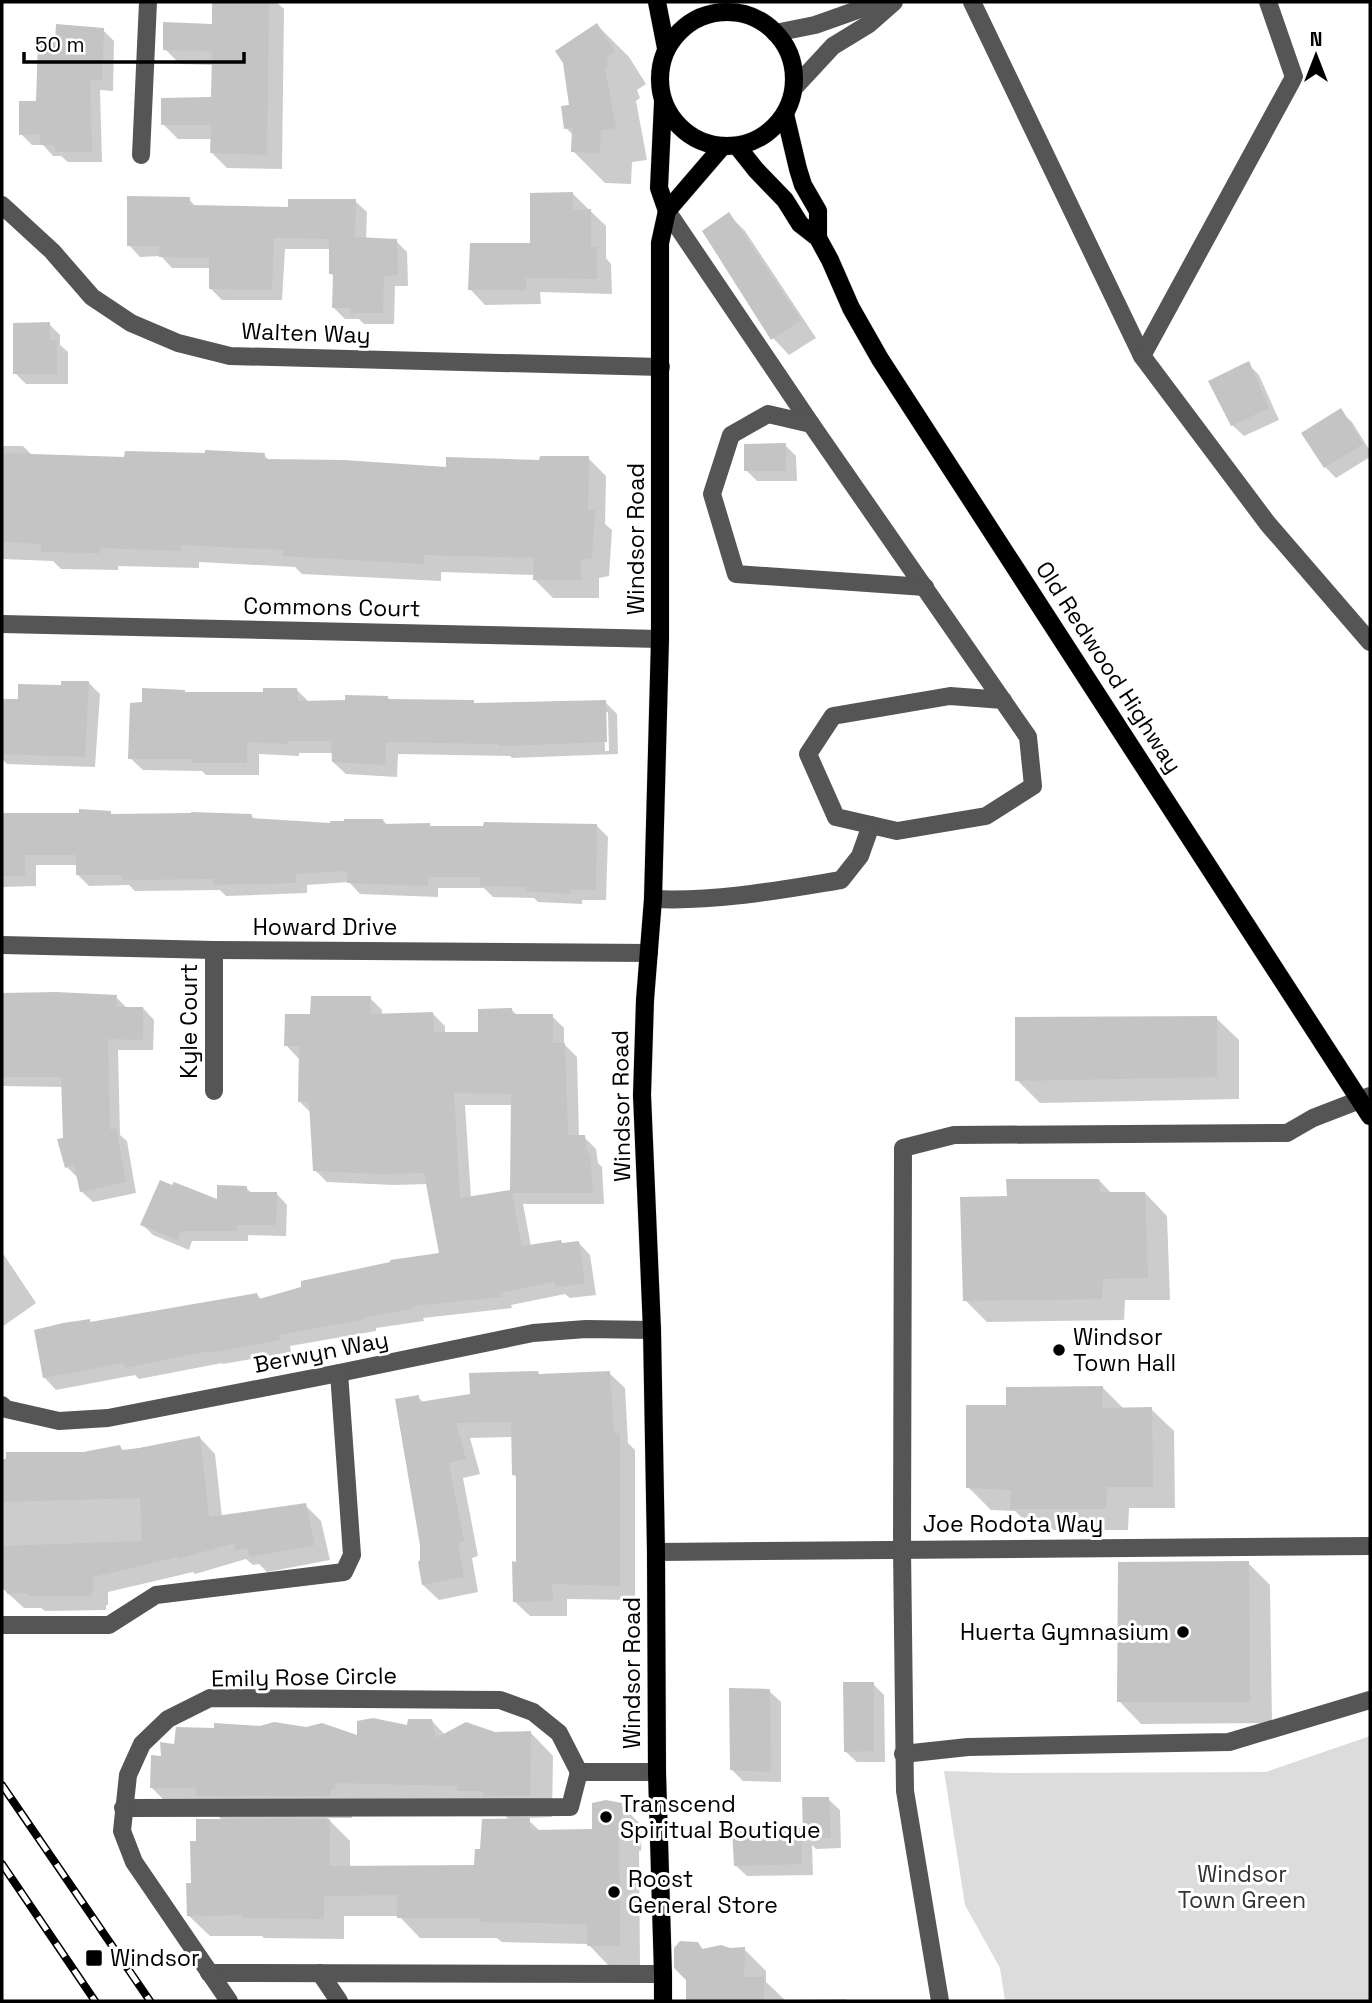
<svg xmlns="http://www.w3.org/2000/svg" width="1372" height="2003" viewBox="0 0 1372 2003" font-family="'Space Grotesk',sans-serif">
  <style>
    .green { fill: #dcdcdc }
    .shadow { fill: #0003; fill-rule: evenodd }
    .building { fill: #c4c4c4; fill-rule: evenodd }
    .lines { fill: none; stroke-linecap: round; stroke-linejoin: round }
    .major-casing { stroke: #dbdbdb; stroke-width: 19 }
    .minor { stroke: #555; stroke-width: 18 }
    .major { stroke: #000; stroke-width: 18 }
    .rail-casing { stroke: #000; stroke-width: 8 }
    .rail { stroke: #fff; stroke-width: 5; stroke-dasharray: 16; stroke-linecap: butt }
    .poi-dot { fill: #000; stroke: #fff; stroke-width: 2.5 }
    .labels { text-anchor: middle; stroke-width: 6; stroke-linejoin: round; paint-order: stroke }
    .street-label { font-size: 23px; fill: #000; stroke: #fff }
    .poi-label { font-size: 23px; fill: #000; stroke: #fff; text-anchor: start }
    .park-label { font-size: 23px; fill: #333; stroke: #fff }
  </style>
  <rect width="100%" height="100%" fill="#fff"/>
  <path class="green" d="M1370,1736V2001H1005L1000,1968L965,1905L944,1771L1008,1773L1266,1772Z"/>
  <g class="shadow">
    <path d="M214,2H276L284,9L282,169L227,168L212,153V139H178L163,124L213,99V65L180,64L165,49L214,25Z"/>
    <path d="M597,25L629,57L646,84L637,90L640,98L636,101L647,160L632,162L631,184L605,183L573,151L574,136L566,128L571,107Z"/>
    <path d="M103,30L114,41L113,91L100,90L102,162H68L61,156H53L43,145H32L21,134L38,102Z"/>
    <path d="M573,194L606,226V258L611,264L612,294L540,292L541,304L485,305L470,289L531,245Z"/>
    <path d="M189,199L196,207L289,209L355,201L367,212L366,240L396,241L407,252L408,286H395L394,324H364L359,319H345L334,308V277L331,273L330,249H285L282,300H222L210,288V268H172L161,256L140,257L129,245Z"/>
    <path d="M728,214L745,231L816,338L789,355L773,338Z"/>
    <path d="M49,324L60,335V345L68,352V384H26L15,373Z"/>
    <path d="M1248,364L1259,375L1279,420L1244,436L1232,425Z"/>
    <path d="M1340,411L1352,422L1370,451V457L1336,478L1325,467L1304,434Z"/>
    <path d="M785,445L796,456L797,481H757L746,470Z"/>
    <path d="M2,446H23L33,456L126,459L264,455L270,461L448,469L588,458L606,476L605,524L612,530L609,576L599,578V598H553L535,580V575L441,572V581L302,574L295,567L199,562V568L118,566V570L61,569L53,561L2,559Z"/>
    <path d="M89,683L100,694L95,767L7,764L2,759V701H20L63,687Z"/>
    <path d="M296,689L310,703L387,697L391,701L473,702L476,705L605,702L617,714L618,754L512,758L510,756L398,754L397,777L346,774L333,762V753H299V756L259,754V775H206L202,771L143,770L130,758L186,694H265ZM604,712H608L609,751H605Z"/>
    <path d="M2,813H110L113,816L251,815L255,820L331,825L383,820L388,826L432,828L597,826L608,837L606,900H582V904L538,902L534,898L493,897L484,888H438V897L360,894L349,882L307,885V893L226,896L220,890L135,891L129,885L89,886L78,875V865H36V886L2,887Z"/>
    <path d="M56,994L116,997L128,1009L143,1008L154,1020L153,1050H118L120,1135L127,1141L136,1193L93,1202L81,1191L79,1179L67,1167L63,1087L2,1086V995Z"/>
    <path d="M370,998L382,1010V1015L433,1014L445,1026V1034H480L512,1010L518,1016H552L564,1028V1044L577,1057L579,1137H584L596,1149L598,1163L602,1167L604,1204H523L531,1246L578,1242L590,1255L596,1295L570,1298L565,1294L511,1305L512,1308L423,1318L424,1321L376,1328V1331L290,1346L291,1352L223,1364L222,1363L139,1379L135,1375L56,1390L44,1377L90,1321L92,1323L257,1295L262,1300L441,1254L428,1184L394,1185L327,1182L315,1170L312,1114L299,1101L301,1058H298L286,1045L311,1016ZM465,1105H513L512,1191L471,1198Z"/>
    <path d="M1216,1018L1239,1040V1099L1040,1103L1017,1080Z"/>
    <path d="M1099,1180L1112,1194L1145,1193L1167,1216L1170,1300H1125L1124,1320L987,1322L965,1300L1008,1198Z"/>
    <path d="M246,1188L252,1193H276L287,1205L286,1236L248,1235V1241H192L189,1250L153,1235L142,1224L218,1201Z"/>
    <path d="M2,1252L36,1303L2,1327Z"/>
    <path d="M609,1373L625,1388L628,1443L635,1450V1600L567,1599V1616H530L514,1601L518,1564V1479L513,1474V1437L470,1438L480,1474L463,1478L478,1556L472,1558L478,1592L439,1600L423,1585L418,1397L424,1403L472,1396L540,1376Z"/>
    <path d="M1102,1387L1124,1409H1151L1174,1431L1175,1508H1129L1128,1530H1034L1015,1511L991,1510L968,1487L1008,1406Z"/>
    <path d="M200,1438L215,1454L222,1517L305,1505L321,1521L330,1560L267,1572L259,1564L253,1565L246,1559L195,1574L193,1572L108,1592V1605H106V1610L45,1611L41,1608H24L2,1588V1461L83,1454L119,1447L124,1451Z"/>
    <path d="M1248,1563L1270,1585L1272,1723L1141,1724L1119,1701Z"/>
    <path d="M873,1684L884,1695L885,1762H857L845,1751Z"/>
    <path d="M769,1691L781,1702V1782L743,1781L732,1770Z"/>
    <path d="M431,1720L445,1735L531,1733L553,1756L552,1817L526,1818L540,1831H594L621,1805L642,1826L641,1851H639L640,1966H609L588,1944L502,1942L497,1938H420L399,1916H344V1939L264,1938L262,1936H210L189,1916L198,1842L223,1821L212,1810H174L151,1787L162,1758L176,1746L359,1738L409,1728ZM352,1811L502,1813L510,1820L482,1850L476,1866L350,1868V1841L327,1818H352Z"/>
    <path d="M828,1799L840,1810L841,1848L816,1849L812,1845L813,1875L747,1876L735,1865L801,1829L805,1833Z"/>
    <path d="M697,1944L704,1950L744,1949L766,1971V1982L785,2000L846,1999L848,2001H688L687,1980Z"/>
  </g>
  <g class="building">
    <path d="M212,2H269L267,155L210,153L211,125H161V98L211,97L212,51L163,50V22L212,24Z"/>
    <path d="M597,23L615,52L606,58L609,65L605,68L616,128L601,130L600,153L571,152L572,128L564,129L561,106L569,105L563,63L555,51Z"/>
    <path d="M56,24L104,28L102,80H90L92,152H55V145H40V134L19,135V101H36L38,42H55Z"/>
    <path d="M573,192V210L591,209V247H597V279L526,278V290H468L470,243H530V193Z"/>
    <path d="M127,196L190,197V205L288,207V199H356L355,237L397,239L398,275L384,276L383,313H351V308H332L333,274H329V239L274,238L272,290L209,289V258L159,257L160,246H127Z"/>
    <path d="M729,212L801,320L771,340L702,231Z"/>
    <path d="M50,322V340H57V374H13V323Z"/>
    <path d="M1249,361L1269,408L1231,426L1208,381Z"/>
    <path d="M1341,408L1363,444L1324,468L1301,433Z"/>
    <path d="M786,443V471H744V444Z"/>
    <path d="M205,450L265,453L264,459L344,460L446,467V457L539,460L540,456H589L588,510H595L592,558L581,560V580H533L534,558L424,555V564L283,556V550L182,545L181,551L101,548L100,553L41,552V544L2,542V453L124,457L125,451L205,453Z"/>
    <path d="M61,681H89L85,757L2,754V699H18V684L61,685Z"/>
    <path d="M142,688L185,690V692H263V688H297L298,701L345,700V695L388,696V699L474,700V703L606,700L607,742L498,746V744L386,742L385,765L332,762L331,741H288V744L247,742V763H192V759H128L130,703L142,702Z"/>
    <path d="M79,809L111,811V814L191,813V812L252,814L251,818L330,823V821H344V819H383V824L430,823V826H483L484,822L597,824L596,890H571V894L525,891V887L480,886V877H428V886L347,883V871L296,874V883L213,885V879L122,880V875H76V855H25V876H2V813H79Z"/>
    <path d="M56,992L117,995L116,1007H143V1040L108,1039L110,1130L116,1128L126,1182L80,1192L74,1165L65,1168L57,1139L63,1138L61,1077H2V993Z"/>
    <path d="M311,996H371L370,1014L433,1012L434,1032H478V1009L512,1008V1014H553V1043H565L568,1135H585L587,1153H590L593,1193H512L522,1246L561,1240L562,1243L579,1241L585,1283L556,1287L554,1282L500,1293L502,1297L412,1306L413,1309L365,1317V1319L279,1335L280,1340L209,1353V1351L125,1368L124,1363L43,1378L34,1330L63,1323L90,1319V1322L257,1293L259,1299L301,1287V1281L390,1262V1260L439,1253L424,1173L381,1174L313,1171L309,1102H298L299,1046H284L285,1014H310ZM454,1093L511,1094L510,1190L460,1198Z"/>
    <path d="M1217,1016V1077L1015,1081V1017Z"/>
    <path d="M1006,1179H1099L1100,1192H1145L1148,1278L1103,1279L1102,1299L963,1301L960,1197L1007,1196Z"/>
    <path d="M160,1180L172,1185L174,1182L217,1199V1185L247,1186V1192H277L276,1225H237V1231H181L178,1240L140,1225Z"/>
    <path d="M538,1371L539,1374L610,1371L614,1433H620V1586L552,1584L553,1601L513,1602L512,1561L516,1562V1475H512L511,1422L456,1423L466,1459L449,1463L464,1541L458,1543L464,1577L422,1585L418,1562L420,1560V1545L395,1399L419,1395V1402L470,1394L469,1373Z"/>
    <path d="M1103,1386L1102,1408L1152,1407L1153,1487H1107L1106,1509H1010L1011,1490L966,1488V1405H1006V1387Z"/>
    <path d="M200,1436L209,1517L306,1503L315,1545L250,1557L247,1548L236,1551L234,1543L178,1559L177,1557L93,1577L94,1590H92V1596H28V1593L7,1594V1589H2V1546L142,1541L140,1498L2,1502V1459H6V1452H83L120,1445L122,1450L139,1448Z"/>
    <path d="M1249,1561L1250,1702H1117L1118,1562Z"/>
    <path d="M843,1682H874V1751L844,1752Z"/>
    <path d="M729,1688L770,1689L771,1772L730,1770Z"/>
    <path d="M373,1718L407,1725L408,1719H432L436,1738L466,1722L495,1732L531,1731L530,1796H483V1791H457V1786L335,1783V1789H331L330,1796H196V1788H150L151,1755L161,1756L160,1742L174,1744L176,1727L214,1728V1723L260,1726L274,1722L306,1727L322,1723L357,1735V1721Z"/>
    <path d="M802,1797H829L831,1838H803Z"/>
    <path d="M606,1800L622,1803L621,1831H619L620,1946H587V1924L479,1922V1918H397V1895L324,1896V1919L242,1918L243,1915L187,1916L186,1883H191L190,1841H196V1819H330V1866L474,1865L475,1849H480L482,1819L530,1818V1830L592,1829V1803Z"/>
    <path d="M802,1828V1864L734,1866L732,1829Z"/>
    <path d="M680,1941L698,1942L702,1949L721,1945L730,1948L745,1947L744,1977H764V2001H686V1980L674,1968V1948Z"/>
  </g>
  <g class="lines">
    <g class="major-casing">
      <g id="major">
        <path d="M657,2L666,48"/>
        <circle cx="727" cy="79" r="67"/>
        <path d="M663,103L659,188L667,211"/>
        <path d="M785,114L798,169L803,185L818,211V238"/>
        <path d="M737,146L756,170L785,200L800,224L818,238L830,260L851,308L880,359L1370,1116"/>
        <path d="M663,2001V1974L657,1772L656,1552L652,1330L642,1095L645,1000L653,899L660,639V243L667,211L722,147"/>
      </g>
    </g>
    <g class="minor">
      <path d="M972,2L1142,356L1268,524L1370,642"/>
      <path d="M775,33L815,25L880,2"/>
      <path d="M795,87L833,46L869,24L894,2"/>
      <path d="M141,155L148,2"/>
      <path d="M2,205L52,251L92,297L131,323L178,343L230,356L661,367"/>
      <path d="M667,211L811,424L1028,737L1033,786L986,816L897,831L836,817L808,754L833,716L950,696L1003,700"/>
      <path d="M1142,356L1294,77L1268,2"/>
      <path d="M811,424L768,414L731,435L712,494L736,574L925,587"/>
      <path d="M2,624L660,639"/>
      <path d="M653,899C716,902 780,890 841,880L860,856L871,825"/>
      <path d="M2,945L214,950L649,953"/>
      <path d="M214,1091V950"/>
      <path d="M2,1405L6,1409L59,1421L108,1418L339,1373L533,1333L586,1329L652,1330"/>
      <path d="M656,1552L1370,1546"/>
      <path d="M2,1625H109L156,1595L344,1572L352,1555L339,1373"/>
      <path d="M903,1754L968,1747L1229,1742L1370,1700"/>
      <path d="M123,1808L570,1807L579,1772"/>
      <path d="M209,1973L663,1974"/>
      <path d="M320,1973L339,2001"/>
      <path d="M229,2001L134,1862L122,1831L128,1775L142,1744L168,1719L210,1698L500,1700L533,1712L559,1733L579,1772H657"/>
      <path d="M940,2001L905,1791L902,1549L903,1148L954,1135L1287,1133L1313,1118L1370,1096"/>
    </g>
    <use href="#major" class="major"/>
    <g class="rail-casing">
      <g id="rail">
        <path d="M2,1785L150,2001"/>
        <path d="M2,1864L95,2001"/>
      </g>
    </g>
    <use href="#rail" class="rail"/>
  </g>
  <g class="poi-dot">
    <circle cx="1059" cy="1350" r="7"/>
    <circle cx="1183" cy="1632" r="7"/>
    <circle cx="606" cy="1817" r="7"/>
    <circle cx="614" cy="1892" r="7"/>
    <rect x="85" y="1949" width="18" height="18" rx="3.5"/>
  </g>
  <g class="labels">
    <g class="street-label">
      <text transform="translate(306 333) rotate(2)" y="8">Walten Way</text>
      <text transform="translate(636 539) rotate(-90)" y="8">Windsor Road</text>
      <text transform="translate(332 607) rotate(1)" y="8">Commons Court</text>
      <text transform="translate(1109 667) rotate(57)" y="8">Old Redwood Highway</text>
      <text x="325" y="935">Howard Drive</text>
      <text transform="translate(189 1021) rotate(-90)" y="8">Kyle Court</text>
      <text transform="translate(621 1106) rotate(-91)" y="8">Windsor Road</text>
      <text transform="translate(321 1352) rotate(-11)" y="8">Berwyn Way</text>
      <text x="1013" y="1532">Joe Rodota Way</text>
      <text transform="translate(632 1673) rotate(-90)" y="8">Windsor Road</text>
      <text transform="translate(304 1677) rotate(-1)" y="8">Emily Rose Circle</text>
    </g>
    <g class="poi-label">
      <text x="1073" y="1345">Windsor<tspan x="1073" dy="26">Town Hall</tspan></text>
      <text x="1169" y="1640" text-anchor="end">Huerta Gymnasium</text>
      <text x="620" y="1812">Transcend<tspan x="620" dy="26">Spiritual Boutique</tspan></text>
      <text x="628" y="1887">Roost<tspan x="628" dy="26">General Store</tspan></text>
      <text x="110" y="1966">Windsor</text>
    </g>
    <g class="park-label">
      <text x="1242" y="1882">Windsor<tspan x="1242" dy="26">Town Green</tspan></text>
    </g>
  </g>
  <rect width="1372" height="2003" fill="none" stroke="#000000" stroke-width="7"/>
  <g transform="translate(1316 56)" stroke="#ffffff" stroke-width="5" paint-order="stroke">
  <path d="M0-5L12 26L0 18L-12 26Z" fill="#000000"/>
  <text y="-10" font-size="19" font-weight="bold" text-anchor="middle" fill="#000000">N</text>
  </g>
  <path d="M24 52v10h220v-10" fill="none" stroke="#000000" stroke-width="3.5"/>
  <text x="35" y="52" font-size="21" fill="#000000" stroke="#ffffff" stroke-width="5" paint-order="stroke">50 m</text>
</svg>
